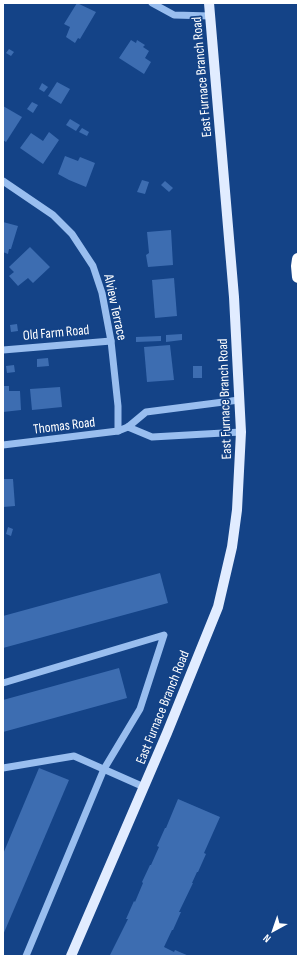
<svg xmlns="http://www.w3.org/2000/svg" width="301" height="959" viewBox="0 0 301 959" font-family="'Sofia Sans Condensed',sans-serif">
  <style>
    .building { fill: #3d6db1 }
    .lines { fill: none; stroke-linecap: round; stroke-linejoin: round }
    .minor { stroke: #99beef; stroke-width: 7 }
    .major { stroke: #e1ecff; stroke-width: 10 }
    .highway { stroke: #fff; stroke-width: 12 }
    .labels { text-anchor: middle; stroke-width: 3.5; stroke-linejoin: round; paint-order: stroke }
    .street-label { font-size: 14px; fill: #fff; stroke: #144387 }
  </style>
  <rect width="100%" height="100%" fill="#144387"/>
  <g class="building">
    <path d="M77,3L96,12L80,39L78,38L75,43L66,37L70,27L64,24Z"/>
    <path d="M131,40L136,43L137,40L145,45L143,47L149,51L145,58L151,62L144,74L119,58Z"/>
    <path d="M9,49L14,52L11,56L6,53Z"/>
    <path d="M57,82L70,89L61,104L48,96Z"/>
    <path d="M42,83L48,87L44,92L39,89Z"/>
    <path d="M32,102L38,105L33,113L27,109Z"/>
    <path d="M3,106L22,117L6,142L3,140Z"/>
    <path d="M70,119L80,125L76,131L66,125Z"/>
    <path d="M82,128L89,132L87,136L79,132Z"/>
    <path d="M49,132L59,140L43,164L20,148L31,133L43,141Z"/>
    <path d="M65,156L78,161L80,157L95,163L86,187L69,180L58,174Z"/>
    <path d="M142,180L149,182L145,194L137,192Z"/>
    <path d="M165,181L173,188L169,192L161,185Z"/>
    <path d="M3,222L18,226L11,249H9L8,254L3,252Z"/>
    <path d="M171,230L173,265L148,267L146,255L149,253L147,232Z"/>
    <path d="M30,247L50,267L33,283L28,278L18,286L9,276L14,272L9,267Z"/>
    <path d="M174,278L177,316L155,318L152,280Z"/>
    <path d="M17,324L18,331L11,332L10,325Z"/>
    <path d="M182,334V340L166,342V335Z"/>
    <path d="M161,336V341L136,342V337Z"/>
    <path d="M170,345L174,380L147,382L144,347Z"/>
    <path d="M48,358L49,366L37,367V359Z"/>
    <path d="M14,365L15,372L7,373L6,366Z"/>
    <rect x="193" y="366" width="9" height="12"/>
    <path d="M3,386H9V391H20L21,410L3,412Z"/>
    <path d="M60,387L62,407L32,410L30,389Z"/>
    <path d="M3,479H13L15,506L3,507Z"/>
    <path d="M8,527L13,529L11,536L6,534Z"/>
    <path d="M160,573L168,603L3,648V616Z"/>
    <path d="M119,668L127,698L3,732V700Z"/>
    <path d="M39,768L69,780L3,935V854Z"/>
    <path d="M178,799L220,817L204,853L206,854L198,872H197L192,883H193L179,912H181L173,930H172L164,947L174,952L175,950L189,956L110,955L128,919H126L134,901L135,902L143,883L142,882L150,865H151L159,847L157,846L165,828H166Z"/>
  </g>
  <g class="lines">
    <g class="minor">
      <path d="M152,3L174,15L211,16"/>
      <path d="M3,181L53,215L72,234L93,266L102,293L111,341L118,406V431"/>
      <path d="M3,350L111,341"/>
      <path d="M128,427L152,437L241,432"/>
      <path d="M3,445L118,431L128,427L146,412L239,400"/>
      <path d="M3,683L164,635L140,709L104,769L26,956"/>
      <path d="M3,768L74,756L144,787"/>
    </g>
    <path class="major" d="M71,956L167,733L218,607L232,547L237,510L241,432L234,297L209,3"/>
    <path class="highway" d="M298,259L297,266L298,277"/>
  </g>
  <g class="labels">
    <g class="street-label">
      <text transform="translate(201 77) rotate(-95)" y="5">East Furnace Branch Road</text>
      <text transform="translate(116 307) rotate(78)" y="5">Alview Terrace</text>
      <text transform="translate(56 332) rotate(-5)" y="5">Old Farm Road</text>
      <text transform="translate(224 399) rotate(-92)" y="5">East Furnace Branch Road</text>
      <text transform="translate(64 425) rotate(-7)" y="5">Thomas Road</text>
      <text transform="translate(162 707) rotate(-68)" y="5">East Furnace Branch Road</text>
    </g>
  </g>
  <rect width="301" height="959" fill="none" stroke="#ffffff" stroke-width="8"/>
  <g transform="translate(273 931) rotate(220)" stroke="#144387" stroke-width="3" paint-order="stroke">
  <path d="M0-3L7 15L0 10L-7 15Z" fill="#ffffff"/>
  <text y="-6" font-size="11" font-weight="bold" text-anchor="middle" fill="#ffffff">N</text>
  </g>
</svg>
